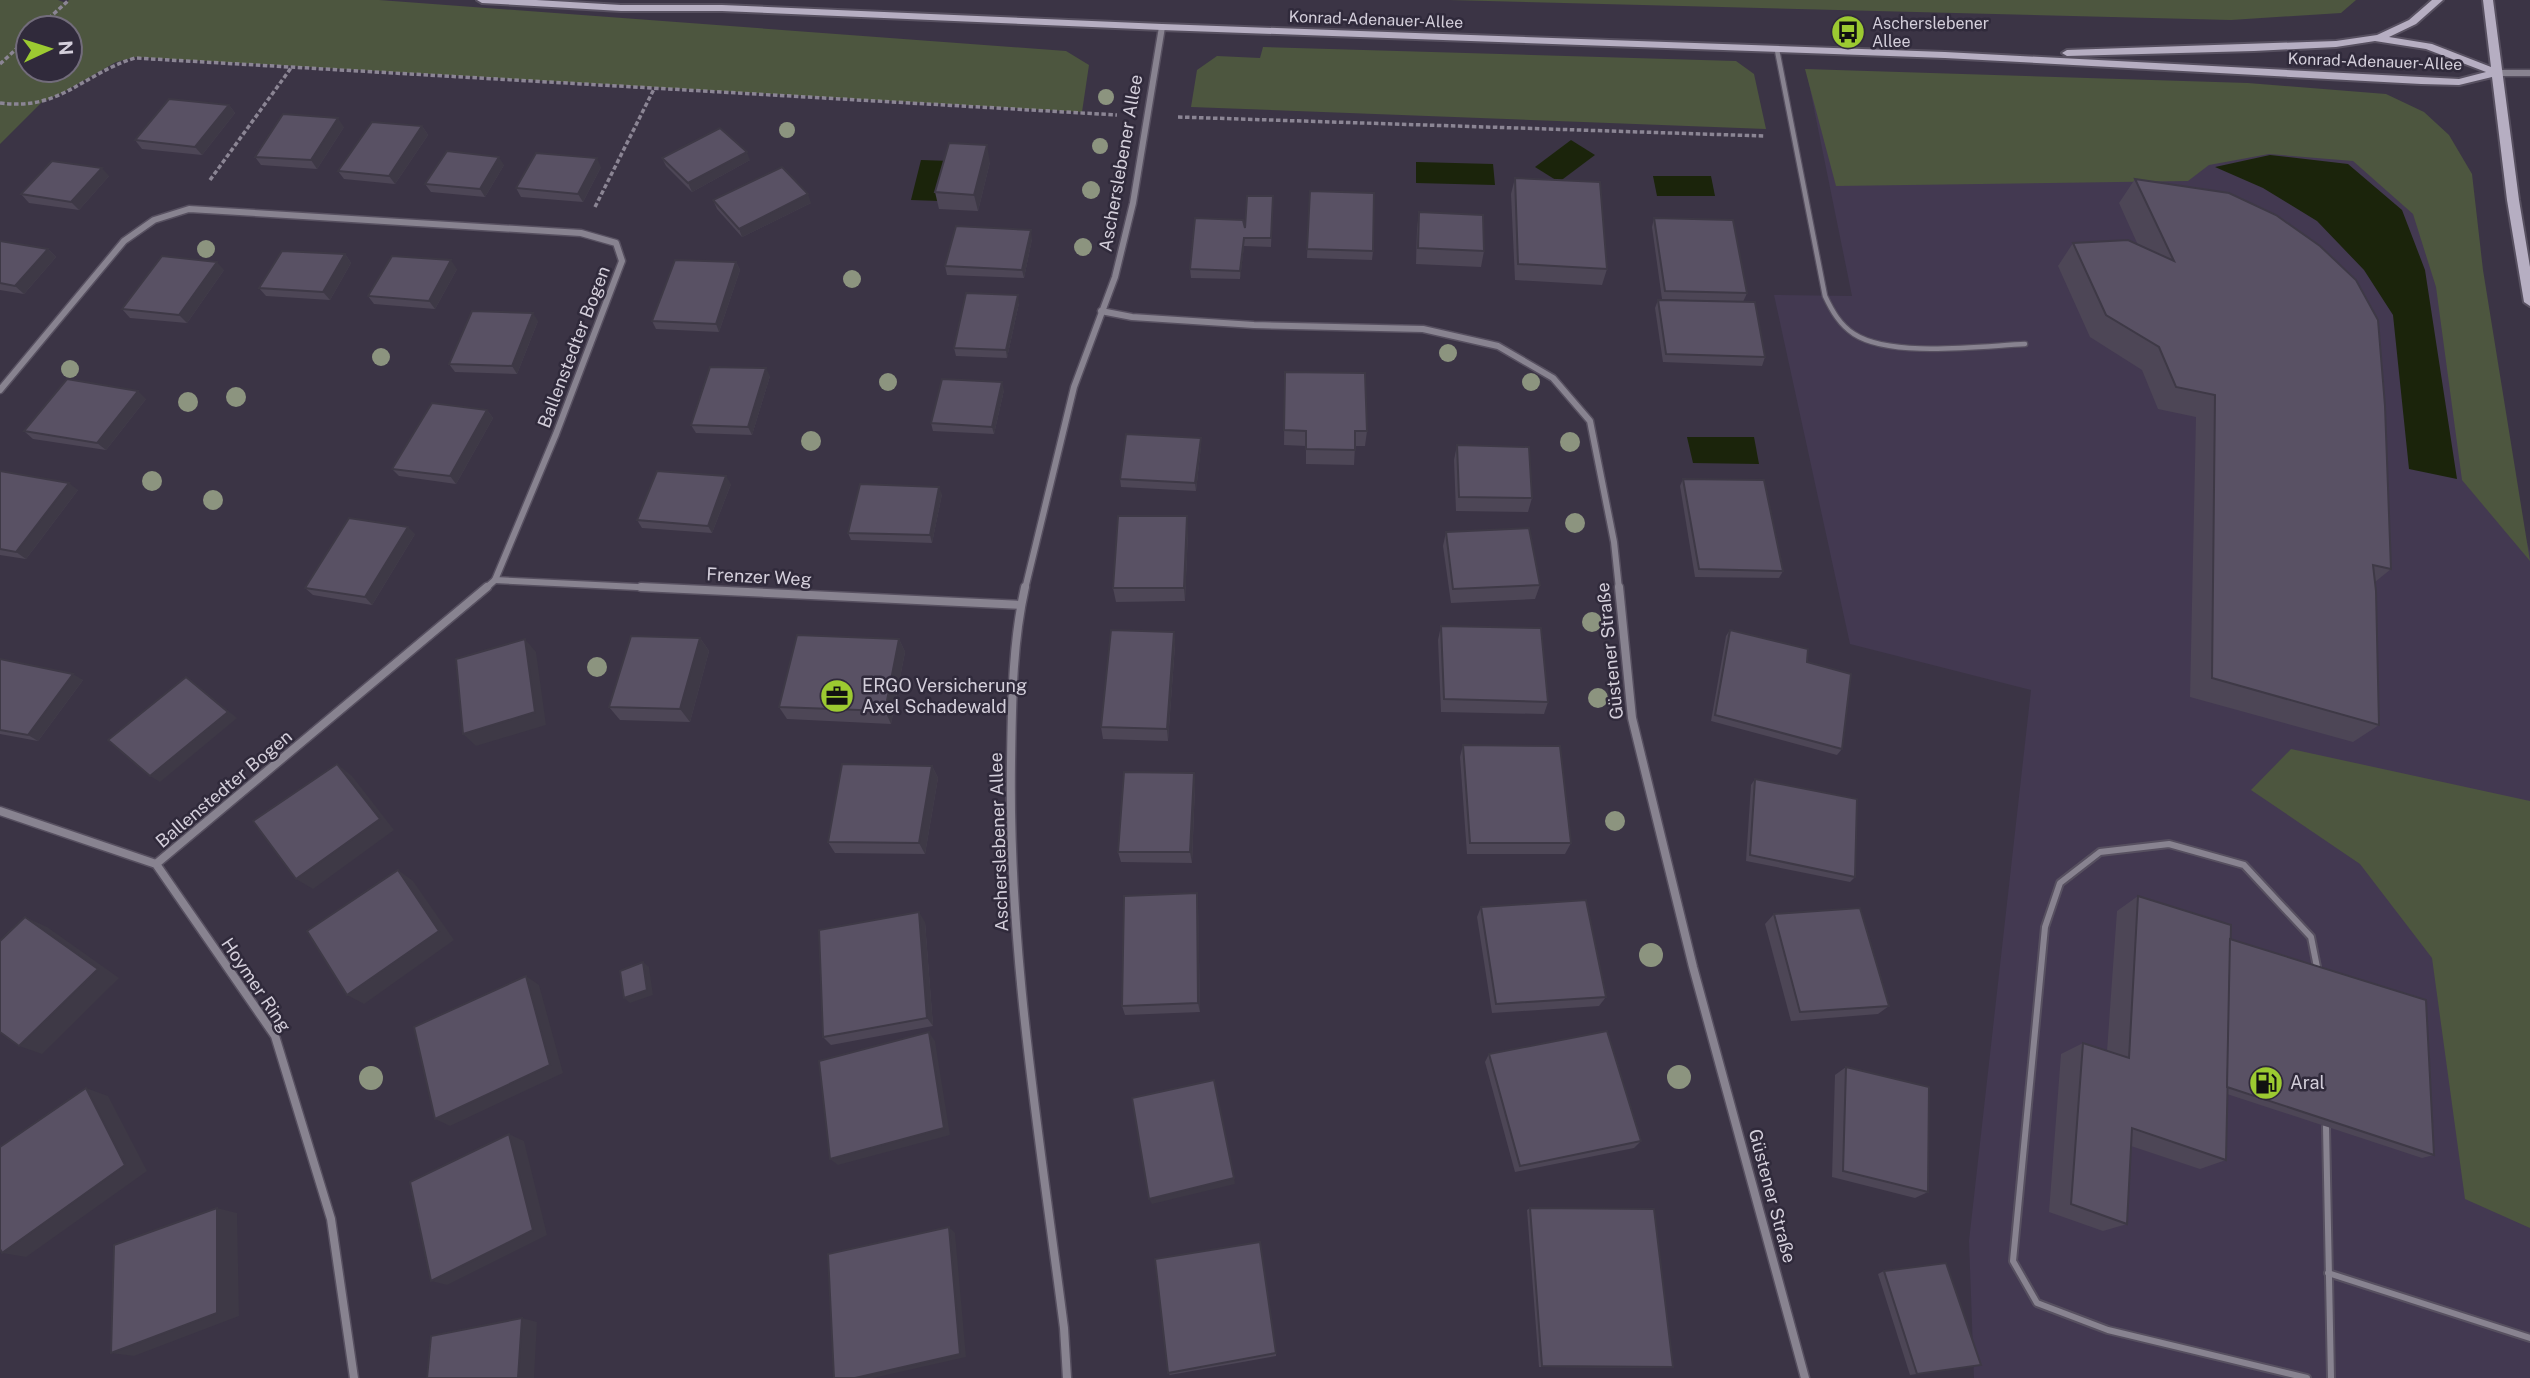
<svg xmlns="http://www.w3.org/2000/svg" width="2530" height="1378" viewBox="0 0 2530 1378" font-family="'Public Sans',sans-serif">
  <style>
    .built { fill: #433951 }
    .green { fill: #4d563f; fill-rule: evenodd }
    .water { fill: #1b240b }
    .lines { fill: none; stroke-linecap: round; stroke-linejoin: round }
    .lane-far1-casing { stroke: #575060; stroke-width: 7 }
    .lane-casing { stroke: #575060; stroke-width: 10 }
    .street-far1-casing { stroke: #575060; stroke-width: 9 }
    .street-casing { stroke: #575060; stroke-width: 11 }
    .secondary-casing { stroke: #575060; stroke-width: 4 }
    .path { stroke: #8b8594; stroke-width: 3.5; stroke-dasharray: 4.5 2.5; stroke-linecap: butt }
    .lane-far1 { stroke: #888390; stroke-width: 4.5 }
    .lane { stroke: #888390; stroke-width: 6 }
    .street-far1 { stroke: #888390; stroke-width: 6 }
    .street { stroke: #888390; stroke-width: 8 }
    .secondary { fill: #b6aec2; fill-rule: evenodd }
    .tree { fill: #8c947f }
    .wall { fill: #4d4656 }
    .shaded-wall { fill: #3e3946 }
    .building { fill: #595164; stroke: #3e3946; stroke-width: 2 }
    .labels { text-anchor: middle; stroke-width: 5; stroke-linejoin: round; paint-order: stroke }
    .far-street-label { font-size: 16px; fill: #d4cfdb; stroke: #302a3b }
    .far-poi-label { font-size: 16px; fill: #d4cfdb; stroke: #302a3b; text-anchor: start }
    .street-label { font-size: 18px; fill: #d4cfdb; stroke: #302a3b }
    .poi-label { font-size: 18px; fill: #d4cfdb; stroke: #302a3b; text-anchor: start }
  </style>
  <rect width="100%" height="100%" fill="#3b3445"/>
  <path class="built" d="M1808,79L2399,113L2530,552V1378H1974L1969,1241L2031,690L1850,644L1774,295L1852,296Z"/>
  <g class="green">
    <path d="M0,0H58L66,3L69,0H379L1066,51L1089,65L1082,112L136,57L116,62L62,93L42,102L0,144V104H12L0,103ZM28,28H70V70H28Z"/>
    <path d="M1449,0H2356L2341,13L2231,20Z"/>
    <path d="M1263,47L1736,61L1754,74L1766,129L1191,107L1197,70L1217,56L1260,58Z"/>
    <path d="M1805,69L2248,83L2386,94L2424,112L2449,135L2472,174L2483,270L2530,561L2462,480L2436,287L2413,214L2353,161L2269,154L2209,165L2188,181L1836,186Z"/>
    <path d="M2291,749L2530,801V1228L2465,1199L2432,958L2360,864L2251,790Z"/>
  </g>
  <g class="water">
    <path d="M1571,140L1595,155L1559,182L1535,167Z"/>
    <path d="M2270,155L2348,164L2402,210L2425,270L2457,479L2409,469L2393,315L2364,270L2317,221L2263,188L2215,167Z"/>
    <path d="M921,160L950,161L940,201L911,200Z"/>
    <path d="M1416,162L1493,164L1495,185L1416,183Z"/>
    <path d="M1653,176H1711L1715,196H1657Z"/>
    <path d="M1687,437H1754L1759,464L1693,463Z"/>
  </g>
  <g class="lines">
    <g class="lane-far1-casing">
      <path id="lane-far1" d="M1777,50L1825,296C1832,311 1840,325 1854,334C1891,358 1981,346 2025,344"/>
    </g>
    <g class="lane-casing">
      <g id="lane">
        <path d="M2326,1127L2331,1378"/>
        <path d="M2328,1273L2530,1338"/>
        <path d="M2307,1378L2108,1330L2037,1303L2013,1261L2045,927L2060,883L2100,852L2169,844L2244,865L2311,937L2318,972"/>
      </g>
    </g>
    <g class="street-far1-casing">
      <g id="street-far1">
        <path d="M2497,73H2530"/>
        <path d="M1101,311L1132,317L1254,325L1423,329L1498,346L1553,378L1590,421L1614,542L1619,589"/>
        <path d="M0,390L124,241L154,220L189,209L581,233L616,243L622,261L556,434L495,580L485,589"/>
        <path d="M495,580L678,589"/>
        <path d="M1025,589L1074,387L1115,277L1133,203L1162,27"/>
      </g>
    </g>
    <g class="street-casing">
      <g id="street">
        <path d="M641,587L1021,605"/>
        <path d="M1025,587C1012,645 1012,703 1011,762C1008,951 1040,1140 1064,1328L1067,1378"/>
        <path d="M1619,587L1632,718L1693,967L1805,1378"/>
        <path d="M0,811L156,864L275,1036L331,1219L354,1378"/>
        <path d="M156,864L487,587"/>
      </g>
    </g>
    <g class="secondary-casing">
      <path id="secondary" d="M477,0H536L621,5H722L1162,24L1945,52L2459,79L2486,72L2426,49L2375,41L2336,47L2254,51L2067,56L2062,53L2067,50L2336,41L2377,35L2409,20L2432,0H2443L2416,24L2389,37L2432,44L2491,67L2483,0H2493L2519,200L2530,267V306L2524,302L2507,200L2492,77L2459,85L2421,84L1945,58L1162,30L722,11H621L482,3Z"/>
    </g>
    <g class="path">
      <path d="M38,28L69,0"/>
      <path d="M0,64L28,38"/>
      <path d="M0,103C61,111 82,74 135,58L1117,115"/>
      <path d="M1178,117L1764,136"/>
      <path d="M210,180L291,68"/>
      <path d="M595,207L654,89"/>
    </g>
    <use href="#lane-far1" class="lane-far1"/>
    <use href="#lane" class="lane"/>
    <use href="#street-far1" class="street-far1"/>
    <use href="#street" class="street"/>
    <use href="#secondary" class="secondary"/>
  </g>
  <g class="tree">
    <circle cx="1106" cy="97" r="8"/>
    <circle cx="787" cy="130" r="8"/>
    <circle cx="1100" cy="146" r="8"/>
    <circle cx="1091" cy="190" r="9"/>
    <circle cx="1083" cy="247" r="9"/>
    <circle cx="206" cy="249" r="9"/>
    <circle cx="852" cy="279" r="9"/>
    <circle cx="1448" cy="353" r="9"/>
    <circle cx="381" cy="357" r="9"/>
    <circle cx="70" cy="369" r="9"/>
    <circle cx="888" cy="382" r="9"/>
    <circle cx="1531" cy="382" r="9"/>
    <circle cx="236" cy="397" r="10"/>
    <circle cx="188" cy="402" r="10"/>
    <circle cx="811" cy="441" r="10"/>
    <circle cx="1570" cy="442" r="10"/>
    <circle cx="152" cy="481" r="10"/>
    <circle cx="213" cy="500" r="10"/>
    <circle cx="1575" cy="523" r="10"/>
    <circle cx="1592" cy="622" r="10"/>
    <circle cx="597" cy="667" r="10"/>
    <circle cx="1598" cy="698" r="10"/>
    <circle cx="1615" cy="821" r="10"/>
    <circle cx="1651" cy="955" r="12"/>
    <circle cx="1679" cy="1077" r="12"/>
    <circle cx="371" cy="1078" r="12"/>
  </g>
  <g class="wall">
    <path d="M229,105L235,113L202,155L142,149L135,140Z"/>
    <path d="M422,126L428,135L395,184L344,179L338,171Z"/>
    <path d="M344,127L317,169L261,165L255,157Z"/>
    <path d="M662,158L750,160L692,192L666,166Z"/>
    <path d="M990,162L978,211L939,209L935,192Z"/>
    <path d="M504,165L485,197L431,192L425,184Z"/>
    <path d="M601,167L583,202L521,197L516,188Z"/>
    <path d="M109,176L79,210L29,203L21,194Z"/>
    <path d="M1515,178L1607,269L1602,285L1515,280L1511,194Z"/>
    <path d="M2135,179L2391,569L2375,582L2379,725L2353,742L2190,697L2196,417L2158,409L2142,370L2090,337L2058,266L2073,243L2138,245L2119,203Z"/>
    <path d="M1310,191L1373,251L1372,260L1307,258Z"/>
    <path d="M1273,196L1271,247L1244,246L1240,279L1191,278L1190,269L1245,228Z"/>
    <path d="M713,200L811,203L742,237L717,209Z"/>
    <path d="M1419,212L1484,251L1481,267L1416,264L1417,229Z"/>
    <path d="M1654,218L1747,293L1743,302L1662,299L1652,227Z"/>
    <path d="M1032,239L1024,278L947,275L945,266Z"/>
    <path d="M0,241L48,249L56,257L24,294L0,290Z"/>
    <path d="M345,254L351,263L330,300L266,296L259,288Z"/>
    <path d="M736,262L740,270L719,332L656,329L652,321Z"/>
    <path d="M457,269L435,309L374,304L368,296Z"/>
    <path d="M224,270L187,323L130,318L122,309Z"/>
    <path d="M1658,300L1765,357L1762,366L1663,362L1655,308Z"/>
    <path d="M1019,303L1007,358L956,356L954,348Z"/>
    <path d="M538,321L517,374L455,372L449,364Z"/>
    <path d="M1285,372L1367,431L1365,446H1355L1354,465L1306,464V446L1284,445Z"/>
    <path d="M770,376L752,435L696,433L691,425Z"/>
    <path d="M1004,390L994,434L933,431L931,423Z"/>
    <path d="M146,399L106,450L33,439L24,431Z"/>
    <path d="M487,410L493,418L456,484L399,476L392,469Z"/>
    <path d="M1201,438V446L1196,491L1121,487L1120,479Z"/>
    <path d="M1457,445L1532,498L1528,512L1456,511L1454,460Z"/>
    <path d="M0,471L78,490L26,559L0,555Z"/>
    <path d="M1683,479L1783,571L1779,578L1695,577L1680,486Z"/>
    <path d="M731,484L712,533L642,528L637,520Z"/>
    <path d="M942,494L932,543L851,540L848,533Z"/>
    <path d="M1188,531L1185,601L1116,602L1113,588Z"/>
    <path d="M1446,532L1540,585L1535,599L1451,603L1443,546Z"/>
    <path d="M415,534L372,605L313,595L305,588Z"/>
    <path d="M1441,626L1548,702L1544,714L1441,712L1438,640Z"/>
    <path d="M1730,630L1807,662L1842,749L1837,755L1711,721L1726,636Z"/>
    <path d="M1174,632L1175,645L1168,741L1103,739L1101,727Z"/>
    <path d="M700,638L709,651L690,722L620,720L609,707Z"/>
    <path d="M899,639L905,652L891,724L787,719L779,707Z"/>
    <path d="M0,659L83,680L38,741L0,734Z"/>
    <path d="M1463,745L1571,843L1565,854H1467L1460,757Z"/>
    <path d="M932,766L938,778L925,854L835,853L828,842Z"/>
    <path d="M1194,773L1195,785L1192,863L1121,862L1118,852Z"/>
    <path d="M1755,779L1855,877L1850,882L1746,861L1751,785Z"/>
    <path d="M1197,893L1198,904L1200,1012L1125,1015L1122,1006Z"/>
    <path d="M2138,896L2230,939L2434,1155L2422,1158L2227,1094L2226,1160L2200,1169L2131,1146L2127,1224L2103,1231L2049,1212L2061,1054L2083,1043L2107,1051L2117,911Z"/>
    <path d="M1481,907L1606,997L1599,1006L1492,1013L1477,917Z"/>
    <path d="M1774,914L1889,1006L1878,1014L1791,1021L1765,924Z"/>
    <path d="M925,922L933,1026L831,1045L823,1037Z"/>
    <path d="M1489,1054L1641,1141L1634,1148L1515,1172L1485,1062Z"/>
    <path d="M1846,1067L1928,1192L1915,1198L1832,1177L1835,1075Z"/>
    <path d="M1530,1208L1673,1367L1669,1368L1539,1367L1527,1210Z"/>
    <path d="M1884,1271L1981,1365L1910,1375L1878,1274Z"/>
    <path d="M1276,1353V1356L1170,1375L1168,1373Z"/>
  </g>
  <g class="shaded-wall">
    <path d="M229,105L235,113L202,155L195,147Z"/>
    <path d="M338,118L344,127L317,169L311,160Z"/>
    <path d="M422,126L428,135L395,184L389,176Z"/>
    <path d="M987,145L990,162L978,211L974,195Z"/>
    <path d="M747,152L750,160L692,192L688,183Z"/>
    <path d="M499,157L504,165L485,197L480,189Z"/>
    <path d="M597,158L601,167L583,202L578,194Z"/>
    <path d="M102,168L109,176L79,210L71,202Z"/>
    <path d="M808,194L811,203L742,237L739,229Z"/>
    <path d="M1031,230L1032,239L1024,278L1022,270Z"/>
    <path d="M1244,238V246L1240,279V271Z"/>
    <path d="M48,249L56,257L24,294L15,286Z"/>
    <path d="M345,254L351,263L330,300L323,292Z"/>
    <path d="M451,260L457,269L435,309L429,301Z"/>
    <path d="M217,262L224,270L187,323L179,315Z"/>
    <path d="M736,262L740,270L719,332L716,324Z"/>
    <path d="M1018,295L1019,303L1007,358L1006,350Z"/>
    <path d="M533,313L538,321L517,374L512,366Z"/>
    <path d="M766,368L770,376L752,435L748,427Z"/>
    <path d="M1002,382L1004,390L994,434L992,427Z"/>
    <path d="M138,391L146,399L106,450L97,443Z"/>
    <path d="M487,410L493,418L456,484L450,476Z"/>
    <path d="M1201,438V446L1196,491L1195,483Z"/>
    <path d="M726,476L731,484L712,533L708,526Z"/>
    <path d="M69,483L78,490L26,559L16,552Z"/>
    <path d="M939,487L942,494L932,543L930,535Z"/>
    <path d="M1187,516L1188,531L1185,601L1184,588Z"/>
    <path d="M408,527L415,534L372,605L365,597Z"/>
    <path d="M1174,632L1175,645L1168,741L1167,729Z"/>
    <path d="M700,638L709,651L690,722L680,709Z"/>
    <path d="M525,639L536,652L546,725L476,746L463,734Z"/>
    <path d="M899,639L905,652L891,724L885,711Z"/>
    <path d="M73,674L83,680L38,741L28,735Z"/>
    <path d="M195,684L237,718L160,782L150,776Z"/>
    <path d="M337,764L352,776L394,830L313,889L296,879Z"/>
    <path d="M932,766L938,778L925,854L919,843Z"/>
    <path d="M1194,773L1195,785L1192,863L1190,852Z"/>
    <path d="M398,870L413,881L454,940L364,1004L347,995Z"/>
    <path d="M1197,893L1198,904L1200,1012L1198,1003Z"/>
    <path d="M919,912L925,922L933,1026L927,1018Z"/>
    <path d="M25,917L47,927L119,978L42,1054L19,1046Z"/>
    <path d="M643,962L649,967L653,995L630,1003L624,998Z"/>
    <path d="M526,976L539,985L563,1073L450,1126L435,1119Z"/>
    <path d="M929,1032L935,1041L950,1135L838,1165L830,1159Z"/>
    <path d="M86,1088L108,1096L147,1171L26,1257L2,1253Z"/>
    <path d="M509,1134L524,1141L547,1235L447,1285L431,1281Z"/>
    <path d="M1234,1178L1235,1184L1152,1204L1149,1199Z"/>
    <path d="M217,1208L237,1213L239,1316L134,1356L111,1353Z"/>
    <path d="M949,1227L955,1233L966,1357L873,1378H855Z"/>
    <path d="M522,1318L537,1322L534,1378H518Z"/>
  </g>
  <g class="building">
    <path d="M169,99L229,105L195,147L135,140Z"/>
    <path d="M283,114L338,118L311,160L255,157Z"/>
    <path d="M372,122L422,126L389,176L338,171Z"/>
    <path d="M720,128L747,152L688,183L662,158Z"/>
    <path d="M949,143L987,145L974,195L935,192Z"/>
    <path d="M447,151L499,157L480,189L425,184Z"/>
    <path d="M536,153L597,158L578,194L516,188Z"/>
    <path d="M52,161L102,168L71,202L21,194Z"/>
    <path d="M782,167L808,194L739,229L713,200Z"/>
    <path d="M1515,178L1600,182L1607,269L1518,264Z"/>
    <path d="M2135,179L2229,193L2276,215L2320,246L2356,280L2378,320L2385,406L2391,569L2373,565L2376,591L2379,725L2212,678L2215,395L2176,387L2159,347L2106,315L2073,243L2128,240L2174,261Z"/>
    <path d="M1310,191L1374,193L1373,251L1307,249Z"/>
    <path d="M1247,196H1273L1271,238H1244L1240,271L1190,269L1195,218L1243,220L1245,228Z"/>
    <path d="M1419,212L1483,215L1484,251L1418,248Z"/>
    <path d="M1654,218L1733,220L1747,293L1665,291Z"/>
    <path d="M956,226L1031,230L1022,270L945,266Z"/>
    <path d="M0,241L48,249L15,286L0,283Z"/>
    <path d="M282,251L345,254L323,292L259,288Z"/>
    <path d="M162,256L217,262L179,315L122,309Z"/>
    <path d="M392,256L451,260L429,301L368,296Z"/>
    <path d="M675,260L736,262L716,324L652,321Z"/>
    <path d="M966,293L1018,295L1006,350L954,348Z"/>
    <path d="M1658,300L1755,302L1765,357L1666,354Z"/>
    <path d="M472,311L533,313L512,366L449,364Z"/>
    <path d="M710,367L766,368L748,427L691,425Z"/>
    <path d="M1285,372L1365,373L1367,431H1355V450L1306,449V431L1284,430Z"/>
    <path d="M67,379L138,391L97,443L24,431Z"/>
    <path d="M942,379L1002,382L992,427L931,423Z"/>
    <path d="M432,403L487,410L450,476L392,469Z"/>
    <path d="M1126,434L1201,438L1195,483L1120,479Z"/>
    <path d="M1457,445L1529,447L1532,498L1459,497Z"/>
    <path d="M0,471L69,483L16,552L0,549Z"/>
    <path d="M657,471L726,476L708,526L637,520Z"/>
    <path d="M1683,479L1764,480L1783,571L1699,569Z"/>
    <path d="M860,484L939,487L930,535L848,533Z"/>
    <path d="M1118,516H1187L1184,588H1113Z"/>
    <path d="M349,518L408,527L365,597L305,588Z"/>
    <path d="M1529,528L1540,585L1453,589L1446,532Z"/>
    <path d="M1441,626L1541,628L1548,702L1444,699Z"/>
    <path d="M1111,630L1174,632L1167,729L1101,727Z"/>
    <path d="M1730,630L1808,649L1807,662L1851,674L1842,749L1715,715Z"/>
    <path d="M797,635L899,639L885,711L779,707Z"/>
    <path d="M631,636L700,638L680,709L609,707Z"/>
    <path d="M525,639L535,712L463,734L456,659Z"/>
    <path d="M0,659L73,674L28,735L0,730Z"/>
    <path d="M186,677L228,712L150,776L108,740Z"/>
    <path d="M1463,745L1560,746L1571,843H1470Z"/>
    <path d="M337,764L380,819L296,879L253,821Z"/>
    <path d="M842,764L932,766L919,843L828,842Z"/>
    <path d="M1124,772L1194,773L1190,852H1118Z"/>
    <path d="M1755,779L1857,799L1855,877L1750,855Z"/>
    <path d="M398,870L439,931L347,995L307,931Z"/>
    <path d="M1197,893L1198,1003L1122,1006L1124,896Z"/>
    <path d="M2138,896L2231,925L2226,1160L2132,1128L2127,1224L2071,1204L2083,1043L2129,1058Z"/>
    <path d="M1586,900L1606,997L1496,1004L1481,907Z"/>
    <path d="M1860,908L1889,1006L1800,1012L1774,914Z"/>
    <path d="M919,912L927,1018L823,1037L819,930Z"/>
    <path d="M25,917L98,969L19,1046L0,1032V941Z"/>
    <path d="M2230,939L2426,1000L2434,1155L2227,1087Z"/>
    <path d="M643,962L647,990L624,998L620,971Z"/>
    <path d="M526,976L550,1065L435,1119L414,1027Z"/>
    <path d="M1607,1031L1641,1141L1520,1166L1489,1054Z"/>
    <path d="M929,1032L944,1128L830,1159L819,1061Z"/>
    <path d="M1846,1067L1929,1087L1928,1192L1843,1171Z"/>
    <path d="M1214,1080L1234,1178L1149,1199L1132,1098Z"/>
    <path d="M86,1088L125,1165L2,1253L0,1249V1147Z"/>
    <path d="M509,1134L533,1230L431,1281L410,1182Z"/>
    <path d="M217,1208V1313L111,1353L114,1245Z"/>
    <path d="M1530,1208L1654,1209L1673,1367L1542,1366Z"/>
    <path d="M949,1227L960,1354L855,1378H834L828,1254Z"/>
    <path d="M1260,1242L1276,1353L1168,1373L1155,1259Z"/>
    <path d="M1946,1263L1981,1365L1917,1374L1884,1271Z"/>
    <path d="M522,1318L518,1378H427L431,1336Z"/>
  </g>
  <defs>
    <g id="bus-disc" transform="scale(1.75)"><circle r="9.5" fill="#9cca31" stroke="#302a3b"/><path d="M-5-6H5V4H4V6H2V4H-2V6H-4V4H-5ZM-3.5-4V0h7V-4ZM-3.5 1.2v1.5H-2V1.2ZM2 1.2v1.5H3.5V1.2Z" fill="#111"/></g>
    <g id="office-disc" transform="scale(1.75)"><circle r="9.5" fill="#9cca31" stroke="#302a3b"/><path d="M-6-3h4V-5.5h4V-3h4V5H-6ZM-1-4.5V-3h2v-1.5ZM-6 0V1H6V0Z" fill="#111"/></g>
    <g id="fuel-disc" transform="scale(1.75)"><circle r="9.5" fill="#9cca31" stroke="#302a3b"/><path d="M-5.5-6h7V0h2V4h1.3V-2.5L3-4.5l.8-.8L6-3V5H2.5V1h-1V6h-7ZM-4.2-4.7v3.2H.2V-4.7Z" fill="#111"/></g>
  </defs>
  <g fill-rule="evenodd">
    <use href="#bus-disc" x="1848" y="32"/>
    <use href="#office-disc" x="837" y="696"/>
    <use href="#fuel-disc" x="2266" y="1083"/>
  </g>
  <g class="labels">
    <g class="far-street-label">
      <text transform="translate(1376 19) rotate(2)" y="6">Konrad-Adenauer-Allee</text>
      <text transform="translate(2375 61) rotate(2)" y="6">Konrad-Adenauer-Allee</text>
    </g>
    <g class="far-poi-label">
      <text x="1872" y="29">Ascherslebener<tspan x="1872" dy="18">Allee</tspan></text>
    </g>
    <g class="street-label">
      <text transform="translate(1121 163) rotate(-80)" y="6">Ascherslebener Allee</text>
      <text transform="translate(574 347) rotate(-69)" y="6">Ballenstedter Bogen</text>
      <text transform="translate(759 577) rotate(3)" y="6">Frenzer Weg</text>
      <text transform="translate(1610 651) rotate(-96)" y="6">Güstener Straße</text>
      <text transform="translate(224 789) rotate(-40)" y="6">Ballenstedter Bogen</text>
      <text transform="translate(999 842) rotate(-92)" y="6">Ascherslebener Allee</text>
      <text transform="translate(256 985) rotate(56)" y="6">Hoymer Ring</text>
      <text transform="translate(1772 1196) rotate(75)" y="6">Güstener Straße</text>
    </g>
    <g class="poi-label">
      <text x="862" y="692">ERGO Versicherung<tspan x="862" dy="21">Axel Schadewald</tspan></text>
      <text x="2290" y="1089">Aral</text>
    </g>
  </g>
  <g transform="translate(49 49) rotate(86)"><circle r="33" fill="#302a3b" stroke="#726c7b" stroke-width="2"/>
  <path d="M0-5L12 26L0 18L-12 26Z" fill="#9cca31"/>
  <text y="-10" font-size="19" font-weight="bold" text-anchor="middle" fill="#d4cfdb">N</text>
  </g>
</svg>
